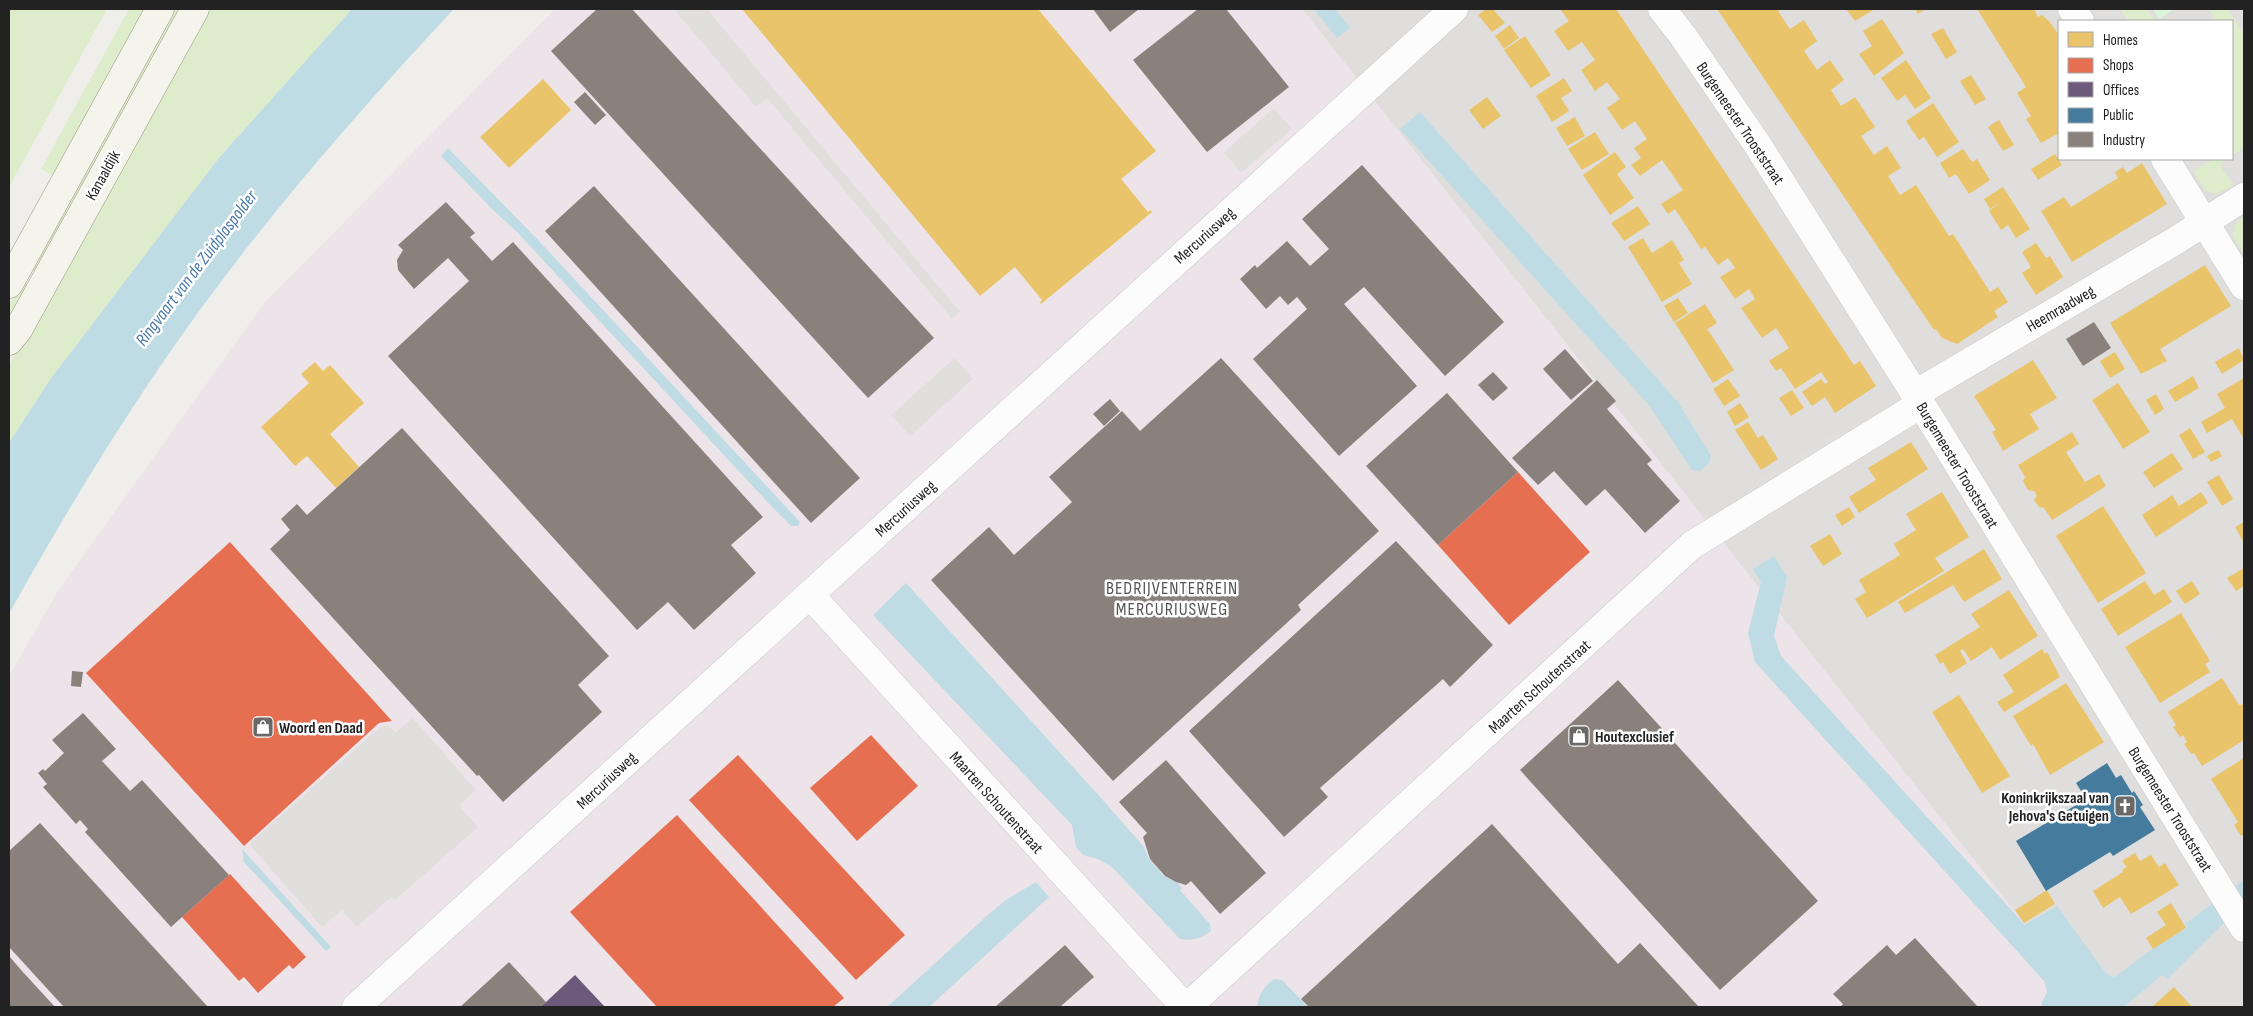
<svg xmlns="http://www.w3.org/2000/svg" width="2253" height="1016" viewBox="0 0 2253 1016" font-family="'Sofia Sans Condensed',sans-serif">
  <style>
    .residential { fill: #dfdedc; fill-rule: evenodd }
    .industrial { fill: #ede4e9 }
    .grass { fill: #ddeccb }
    .park { fill: #daf5da }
    .parking { fill: #e0dfde }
    .water { fill: #bfdbe3 }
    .homes { fill: #e9c46a }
    .shops { fill: #e76f51 }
    .offices { fill: #6d597a }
    .public { fill: #457b9d }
    .industry { fill: #8a817c }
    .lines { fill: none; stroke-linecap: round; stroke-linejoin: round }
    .street-casing { stroke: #c9c8c7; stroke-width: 29 }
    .secondary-casing { stroke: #999a82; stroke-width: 29 }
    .street { stroke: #fdfcfc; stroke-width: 28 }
    .secondary { stroke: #f4f4ed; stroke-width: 28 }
    .labels { text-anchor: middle; stroke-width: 5; stroke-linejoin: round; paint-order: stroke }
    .street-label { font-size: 16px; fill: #222; stroke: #fff }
    .poi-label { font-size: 16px; font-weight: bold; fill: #222; stroke: #fff; text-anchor: start }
    .water-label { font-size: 18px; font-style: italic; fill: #4a7aab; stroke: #fff }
    .neighbourhood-label { font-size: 18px; letter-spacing: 1px; fill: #555; stroke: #fff }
  </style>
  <rect width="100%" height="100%" fill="#f0eeeb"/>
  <path class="residential" d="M1302,9H2244V1007H2090ZM2059,21H2232V159H2059Z"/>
  <path class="industrial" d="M555,9H1302L2090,1007H9V676L58,591L265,302Z"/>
  <g class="grass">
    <path d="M9,9H107L9,187Z"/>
    <path d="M129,9H146L54,176L41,169Z"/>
    <path d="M171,9H182L37,272L29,269Z"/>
    <path d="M209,9H352L218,159L49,381L9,443V365L163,96Z"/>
    <path d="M2120,9H2147L2155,21H2128Z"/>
    <path d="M2209,9H2228L2244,35V148L2232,156V21H2208L2214,17Z"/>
    <path d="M2213,159H2227L2220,165L2232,183L2231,187L2215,194L2205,190L2193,171Z"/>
    <path d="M2244,216V255L2233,236L2235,224Z"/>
    <path d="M23,281L30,285L9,324V306Z"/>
  </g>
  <path class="park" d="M2153,9H2175L2159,19Z"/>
  <g class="parking">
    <path d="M674,9H707L960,312L952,319L767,98L756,107Z"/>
    <path d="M1674,9H1688L1736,75L1907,347L1904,360Z"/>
    <path d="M2092,9H2120L2128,21H2099Z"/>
    <path d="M1274,108L1292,129L1241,173L1224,152Z"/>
    <path d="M2244,148V179L2231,187L2232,183L2221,164L2227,159H2232V156Z"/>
    <path d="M2185,159H2213L2195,170L2194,174Z"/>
    <path d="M2053,326L2058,334L1969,389L1964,381Z"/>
    <path d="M955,358L973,379L910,436L891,415Z"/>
    <path d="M1854,420L1859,429L1760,490L1755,482Z"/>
    <path d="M2036,551L2169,767L2159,773L2026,557Z"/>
    <path d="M413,718L476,790L459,806L478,827L394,901L391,897L357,927L342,910L322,927L249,844L381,726L389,725L395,733Z"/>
    <path d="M2188,798L2244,889V911L2179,804Z"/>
  </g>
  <g class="water">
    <path d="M352,9H454C369,100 286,194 211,295C136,396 70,504 9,614V443L49,381L218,159Z"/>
    <path d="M1314,9H1335L1350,28L1337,38Z"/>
    <path d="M1420,112L1678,402L1711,456L1709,463L1700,471L1692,470L1649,405L1400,129Z"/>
    <path d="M448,148L539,241L800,522L798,526H791L773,508L517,232L493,210L441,156Z"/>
    <path d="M1774,556L1787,577L1774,636L1781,656L2025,925L2057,906L2104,971L2110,976L2115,977L2152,949L2187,928L2185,924L2244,880V903L2167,979L2162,975L2124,1007H2043L2041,1004L2047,992L2045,982L1755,662L1748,633L1761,582L1753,569Z"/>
    <path d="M906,583L1101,798L1144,847L1149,859L1164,876L1177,882L1182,888L1180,890L1210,924L1211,931C1200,939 1193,941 1180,939L1112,867L1098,859L1083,855L1076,847L1072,825L873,615Z"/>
    <path d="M242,849L331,947L326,951L244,862Z"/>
    <path d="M1036,882L1049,897L929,1007H887L989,914L1006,900Z"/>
    <path d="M1274,979L1282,980L1308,1007H1257C1259,994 1263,987 1274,979Z"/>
  </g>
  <g class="homes">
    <path d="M742,9H1038L1156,151L1121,179L1148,212L1151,210L1152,212L1041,304L1040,302L1042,300L1015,267L980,296Z"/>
    <path d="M1486,9H1493L1505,23L1492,32L1478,15Z"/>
    <path d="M1560,9H1616L1854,365L1860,361L1876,386L1835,413L1825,397L1812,406L1802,392L1821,379L1825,384L1828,382L1821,372L1795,389L1781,368L1776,371L1769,361L1789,348L1776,328L1762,338L1741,308L1755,299L1749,289L1735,299L1720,277L1735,268L1728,258L1718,265L1705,247L1701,249L1675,209L1668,214L1661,204L1683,190L1662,160L1640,176L1631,165L1641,158L1634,148L1647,139L1635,121L1622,130L1607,108L1620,99L1607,82L1595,91L1581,70L1595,60L1582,42L1568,51L1554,31L1569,21Z"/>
    <path d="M1717,9H1781L1778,11L1790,29L1804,20L1817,41L1804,51L1817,70L1830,60L1844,80L1831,90L1841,106L1855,97L1875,127L1861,136L1874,155L1887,146L1901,168L1888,176L1900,195L1916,185L1949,236L1953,234L1990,292L1998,287L2008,302L1994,311L1998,317L1957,344L1942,338L1936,329L1934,330Z"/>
    <path d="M1846,9H1875L1855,21Z"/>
    <path d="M1915,9H1926L1918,14Z"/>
    <path d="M1977,9H2034L2038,17L2042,15L2049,21L2059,35V133L2041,143L2026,119L2031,116L2017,93L2026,87Z"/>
    <path d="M1882,19L1904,53L1874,76L1859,54L1872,46L1863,31Z"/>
    <path d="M1510,25L1519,38L1504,49L1495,36Z"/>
    <path d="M1943,28L1957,52L1946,59L1931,34Z"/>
    <path d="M1525,36L1551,75L1531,88L1504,50Z"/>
    <path d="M1906,60L1931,98L1915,109L1905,95L1897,101L1881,78Z"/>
    <path d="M1971,75L1986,99L1975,105L1960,81Z"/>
    <path d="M1564,78L1572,91L1561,98L1569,111L1552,122L1536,96Z"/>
    <path d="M543,79L571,110L509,168L480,137Z"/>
    <path d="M1487,97L1501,116L1483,129L1469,110Z"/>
    <path d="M1933,103L1959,142L1937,157L1924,137L1919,140L1906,121Z"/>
    <path d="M1575,117L1585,136L1567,146L1556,128Z"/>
    <path d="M1999,120L2014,145L2003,151L1988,127Z"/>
    <path d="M1595,132L1609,154L1582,170L1568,149Z"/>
    <path d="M1963,149L1972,162L1977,159L1990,180L1969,194L1956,174L1949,178L1940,163Z"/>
    <path d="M1615,152L1626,167L1617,174L1634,198L1610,215L1583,175Z"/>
    <path d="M2055,154L2062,165L2038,180L2031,169Z"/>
    <path d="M2142,163L2167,204L2072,262L2041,211L2064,197L2071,207L2118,178L2115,172L2123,167L2127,173Z"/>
    <path d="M2003,187L2030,229L2016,238L2008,225L2001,230L1989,211L2001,202L1990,209L1984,199Z"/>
    <path d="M1638,206L1650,224L1624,241L1611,223Z"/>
    <path d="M1643,238L1652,253L1672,240L1684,260L1679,263L1692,284L1662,302L1628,247Z"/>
    <path d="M2036,243L2046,258L2050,256L2063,277L2036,295L2022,273L2031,267L2022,252Z"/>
    <path d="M2205,265L2231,306L2160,349L2167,361L2141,374L2110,323Z"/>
    <path d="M1678,298L1688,313L1674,322L1664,306Z"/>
    <path d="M1705,304L1717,323L1706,330H1708L1734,370L1713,383L1675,323Z"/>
    <path d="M2239,348L2244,360L2222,374L2215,362Z"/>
    <path d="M2115,352L2125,369L2110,378L2100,361Z"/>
    <path d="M2033,360L2057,398L2030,414L2039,429L2003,451L1992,432L1996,430L1974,396Z"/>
    <path d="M315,362L323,371L330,365L364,403L330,434L359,467L336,488L307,456L295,466L261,427L309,383L301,374Z"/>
    <path d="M2193,376L2199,388L2175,402L2168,391Z"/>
    <path d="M2244,378V439L2232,419L2207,433L2201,422L2225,408L2217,394Z"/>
    <path d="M1728,379L1740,396L1724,406L1713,389Z"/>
    <path d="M2118,383L2150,432L2123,449L2092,400Z"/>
    <path d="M1792,390L1804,408L1791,416L1779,398Z"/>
    <path d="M2156,394L2164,409L2155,415L2146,400Z"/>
    <path d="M1740,403L1749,417L1735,426L1727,412Z"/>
    <path d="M1748,422L1758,438L1763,435L1778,459L1761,470L1735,430Z"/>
    <path d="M2190,428L2205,452L2193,459L2179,435Z"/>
    <path d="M2072,432L2079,444L2066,452L2085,482L2099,474L2106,486L2052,520L2044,508L2039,507L2034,500L2037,496L2034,491L2028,490L2023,481L2025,477L2018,465Z"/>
    <path d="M1911,442L1928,469L1859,513L1849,497L1876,480L1868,468Z"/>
    <path d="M2218,450L2222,456L2211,462L2207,456Z"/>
    <path d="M2172,453L2183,469L2154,488L2143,472Z"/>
    <path d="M2219,475L2233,499L2222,506L2207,482Z"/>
    <path d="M1942,492L1969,537L1935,558L1944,571L1867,618L1855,599L1866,592L1859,580L1900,555L1894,544L1916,530L1906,514Z"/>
    <path d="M2201,492L2208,503L2156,537L2142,515L2172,495L2179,506Z"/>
    <path d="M2103,506L2146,573L2098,603L2056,536Z"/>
    <path d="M1849,507L1855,517L1842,526L1835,515Z"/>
    <path d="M2244,522V543L2235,527Z"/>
    <path d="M1830,534L1842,554L1823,566L1810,546Z"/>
    <path d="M1984,549L2002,579L1964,602L1953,585L1905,613L1898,602Z"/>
    <path d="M2244,568V586L2236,591L2227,578Z"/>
    <path d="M2145,581L2154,595L2164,589L2172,602L2118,636L2101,609Z"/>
    <path d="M2192,581L2200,594L2185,604L2176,591Z"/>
    <path d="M2009,590L2038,636L2000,660L1992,647L1971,661L1963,649L1960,651L1967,663L1950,674L1943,662L1940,664L1935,655L1980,627L1971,614Z"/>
    <path d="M2181,613L2210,661L2205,664L2210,672L2160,703L2125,647Z"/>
    <path d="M2042,649L2045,654L2047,652L2060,677L2004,712L1997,702L2014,692L2003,675Z"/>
    <path d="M2222,678L2239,705L2244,704V740L2202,766L2194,753L2191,754L2184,744L2187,742L2183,735L2180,737L2173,727L2176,725L2168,712Z"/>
    <path d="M2066,683L2104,742L2050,775L2033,744L2031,746L2013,716Z"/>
    <path d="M1959,695L2010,776L1982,793L1932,712Z"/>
    <path d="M2244,758V834L2241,836L2234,825L2238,822L2211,779Z"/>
    <path d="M2135,853L2140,861L2151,855L2159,867L2165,863L2179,885L2131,914L2120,897L2103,908L2093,891L2123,872L2122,870L2127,867L2122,861Z"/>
    <path d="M2047,890L2055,904L2024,923L2015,910Z"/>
    <path d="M2171,903L2186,928L2153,949L2146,938L2166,925L2157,912Z"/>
    <path d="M2174,987L2192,1007H2152Z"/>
  </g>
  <g class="shops">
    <path d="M1518,472L1590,552L1509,625L1438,545Z"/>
    <path d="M230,542L392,721L379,723L244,846L86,673Z"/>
    <path d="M871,735L918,786L857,841L810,788Z"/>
    <path d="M738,755L905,935L856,980L689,800Z"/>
    <path d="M677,815L844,998L833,1007H657L570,912Z"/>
    <path d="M230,874L306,957L293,969L289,965L258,993L244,977L239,981L182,917Z"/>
  </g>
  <path class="offices" d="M575,975L605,1007H540L546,1002Z"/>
  <path class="public" d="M2107,763L2116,778L2121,775L2132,793L2134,791L2143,805L2140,807L2155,830L2113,856L2110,852L2046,891L2016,841L2086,799L2076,783Z"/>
  <g class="industry">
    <path d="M597,9H632L934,338L868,398L551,51Z"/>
    <path d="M1093,9H1139L1110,32Z"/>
    <path d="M1198,9H1226L1289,87L1207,152L1133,60Z"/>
    <path d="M585,92L606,115L595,125L574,102Z"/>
    <path d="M1362,165L1504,322L1445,376L1364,287L1344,304L1417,386L1339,456L1253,359L1307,309L1297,297L1288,305L1280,296L1266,309L1240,279L1255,265L1257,268L1287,241L1310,266L1329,249L1302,219Z"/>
    <path d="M594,186L860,478L811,523L545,231Z"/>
    <path d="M446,202L475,233L470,237L492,261L513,242L763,517L731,545L756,573L694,630L668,602L637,630L388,356L469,281L448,258L414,289L398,270L397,260L403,250L398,245Z"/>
    <path d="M2094,322L2111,348L2083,366L2066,339Z"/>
    <path d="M1565,349L1593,381L1571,400L1543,369Z"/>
    <path d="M1221,358L1379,531L1298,605L1301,610L1113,781L931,580L989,527L1014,555L1072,502L1049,477L1122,411L1140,431Z"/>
    <path d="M1493,372L1508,388L1493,401L1478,385Z"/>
    <path d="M1597,380L1616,401L1607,409L1652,460L1647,464L1680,501L1645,533L1605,489L1586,506L1554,471L1538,485L1512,458Z"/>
    <path d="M1447,393L1518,472L1438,545L1366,466Z"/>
    <path d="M1110,399L1120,411L1104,426L1093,414Z"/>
    <path d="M402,428L609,656L578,685L602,712L503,802L479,775L477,776L270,549L290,530L281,519L297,504L307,515Z"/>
    <path d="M1396,541L1493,645L1450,687L1443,679L1320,788L1328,797L1284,837L1189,731Z"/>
    <path d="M72,671L83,672L81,687L71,686Z"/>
    <path d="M1618,680L1818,901L1720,990L1520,770Z"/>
    <path d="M83,713L116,749L102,761L130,791L142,780L229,875L171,927L85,832L88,829L80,820L76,824L43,787L47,784L38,773L43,769L45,771L64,753L52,740Z"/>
    <path d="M1166,760L1266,873L1220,914L1191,881L1186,885L1176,882L1165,876L1150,859L1143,837L1147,833L1119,802Z"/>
    <path d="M40,823L208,1007H64L9,947V851Z"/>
    <path d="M1492,824L1618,964L1640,943L1699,1007H1309L1301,999Z"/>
    <path d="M1915,938L1978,1007H1840L1843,1004L1833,994L1887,945L1896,955Z"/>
    <path d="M1065,945L1094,977L1061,1006L995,1007Z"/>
    <path d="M9,956L22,971L55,1007H9Z"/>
    <path d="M509,962L546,1002L540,1007H460Z"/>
  </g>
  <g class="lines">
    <g class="street-casing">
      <g id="street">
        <path d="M1662,9L1683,36L1757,144L1915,394L2244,928"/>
        <path d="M2072,9L2080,21"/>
        <path d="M2165,159L2244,286"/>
        <path d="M1915,394L2175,241L2244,197"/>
        <path d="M810,595L1185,1007"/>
        <path d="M356,1007L1454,9"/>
        <path d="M1187,1007L1692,545L1921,404"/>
      </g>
    </g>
    <g class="secondary-casing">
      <g id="secondary">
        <path d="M9,284L160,9"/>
        <path d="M9,341L18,330L195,9"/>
      </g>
    </g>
    <use href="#street" class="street"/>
    <use href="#secondary" class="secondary"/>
  </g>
  <defs>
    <g id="shop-square" transform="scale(1.125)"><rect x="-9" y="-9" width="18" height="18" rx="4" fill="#6a6968" stroke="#fff"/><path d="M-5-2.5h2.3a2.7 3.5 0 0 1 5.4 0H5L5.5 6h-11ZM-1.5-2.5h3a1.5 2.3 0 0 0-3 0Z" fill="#fff"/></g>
    <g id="church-square" transform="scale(1.125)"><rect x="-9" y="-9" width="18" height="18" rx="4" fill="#6a6968" stroke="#fff"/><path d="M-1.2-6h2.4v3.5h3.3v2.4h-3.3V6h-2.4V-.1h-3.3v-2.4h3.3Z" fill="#fff"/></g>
  </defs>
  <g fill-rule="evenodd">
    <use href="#shop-square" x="263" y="727"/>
    <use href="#shop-square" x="1579" y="736"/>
    <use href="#church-square" x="2125" y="806"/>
  </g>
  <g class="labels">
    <g class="street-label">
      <text transform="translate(1741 123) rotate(56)" y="6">Burgemeester Trooststraat</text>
      <text transform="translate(102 175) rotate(-61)" y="6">Kanaaldijk</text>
      <text transform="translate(1204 235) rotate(-42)" y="6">Mercuriusweg</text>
      <text transform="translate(2060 308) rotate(-30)" y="6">Heemraadweg</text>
      <text transform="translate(1958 465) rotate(59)" y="6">Burgemeester Trooststraat</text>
      <text transform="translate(905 508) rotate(-42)" y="6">Mercuriusweg</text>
      <text transform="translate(1539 686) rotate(-42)" y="6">Maarten Schoutenstraat</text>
      <text transform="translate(606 780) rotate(-43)" y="6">Mercuriusweg</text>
      <text transform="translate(997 802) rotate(48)" y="6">Maarten Schoutenstraat</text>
      <text transform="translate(2171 809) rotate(58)" y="6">Burgemeester Trooststraat</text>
    </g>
    <g class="poi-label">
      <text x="279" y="733">Woord en Daad</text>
      <text x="1595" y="742">Houtexclusief</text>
      <text x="2109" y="803" text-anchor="end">Koninkrijkszaal van<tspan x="2109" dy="18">Jehova's Getuigen</tspan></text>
    </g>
    <g class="water-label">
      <text transform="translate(196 268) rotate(-53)" y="6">Ringvaart van de Zuidplaspolder</text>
    </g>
    <g class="neighbourhood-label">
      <text x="1172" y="594">BEDRIJVENTERREIN<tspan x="1172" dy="21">MERCURIUSWEG</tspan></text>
    </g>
  </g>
  <rect width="2253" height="1016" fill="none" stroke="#222222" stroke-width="20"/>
  <rect x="2058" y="20" width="175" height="140" fill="#ffffff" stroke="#a7a7a7"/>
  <rect x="2068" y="32" width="25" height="15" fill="#e9c46a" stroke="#a7a7a7"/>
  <text x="2103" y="45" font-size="15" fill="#222222">Homes</text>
  <rect x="2068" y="58" width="25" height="15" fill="#e76f51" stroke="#a7a7a7"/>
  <text x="2103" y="70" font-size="15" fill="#222222">Shops</text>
  <rect x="2068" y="82" width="25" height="15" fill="#6d597a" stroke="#a7a7a7"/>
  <text x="2103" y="95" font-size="15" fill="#222222">Offices</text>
  <rect x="2068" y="108" width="25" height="15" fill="#457b9d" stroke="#a7a7a7"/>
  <text x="2103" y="120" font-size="15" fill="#222222">Public</text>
  <rect x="2068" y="132" width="25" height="15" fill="#8a817c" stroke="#a7a7a7"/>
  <text x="2103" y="145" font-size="15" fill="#222222">Industry</text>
</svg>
